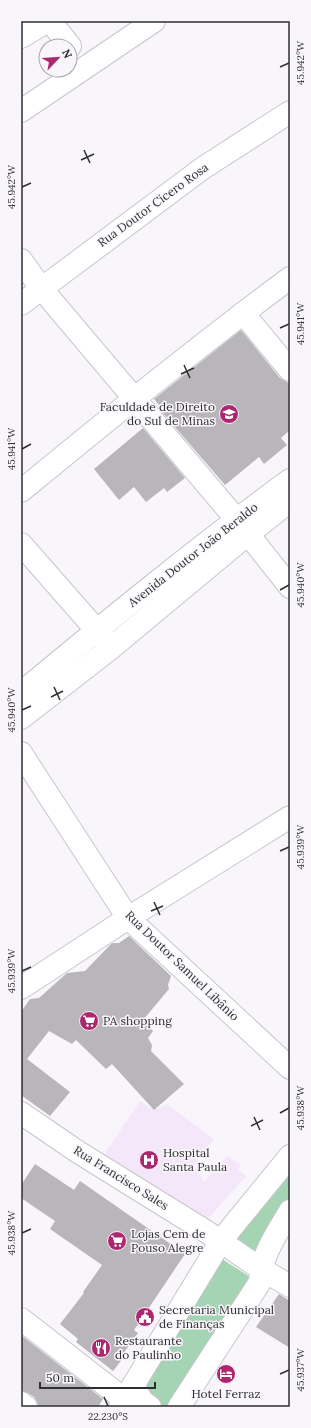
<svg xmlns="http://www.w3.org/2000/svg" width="311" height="1428" viewBox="0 0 311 1428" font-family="Lora,serif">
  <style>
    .medical { fill: #f5e7fa }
    .green { fill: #a4d4b3 }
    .building { fill: #b9b6bb }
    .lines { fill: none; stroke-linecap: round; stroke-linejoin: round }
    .minor-casing { stroke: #c8c6cb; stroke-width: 24 }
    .major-casing { stroke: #c8c6cb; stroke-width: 24 }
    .minor { stroke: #fff; stroke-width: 22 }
    .major { stroke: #fff; stroke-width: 22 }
    .ticks { fill: none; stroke: #2f2e30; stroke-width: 1.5 }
    .labels { text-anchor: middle; stroke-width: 3; stroke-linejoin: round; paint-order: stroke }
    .street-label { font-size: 12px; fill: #2f2e30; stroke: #f8f6fa }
    .poi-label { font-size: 12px; fill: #2f2e30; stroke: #f8f6fa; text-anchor: start }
    .neatline { fill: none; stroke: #2f2e30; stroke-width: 1.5 }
    .ticks-label { font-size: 10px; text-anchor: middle; fill: #2f2e30 }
  </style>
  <rect width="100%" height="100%" fill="#f8f6fa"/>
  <path class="medical" d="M140,1101L154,1110L167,1104L214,1139L194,1165L204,1182L227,1156L241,1165L238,1170L246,1176L207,1220L98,1164Z"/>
  <g class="green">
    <path d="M290,1163V1201L256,1260L227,1240Z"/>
    <path d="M222,1259L250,1277L169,1406H155L142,1382Z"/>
  </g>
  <g class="building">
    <path d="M241,330L280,378L290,384V430L281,438L287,445L264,464L259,457L225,485L162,412L164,411L154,399Z"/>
    <path d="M143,428L185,478L167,492L164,488L146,502L134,487L119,500L94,469Z"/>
    <path d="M129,936L171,976L168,985L169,989L143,1020L153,1031L148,1038L152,1045L151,1051L184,1084L154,1110L112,1064L106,1069L76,1040L72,1044L49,1031L27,1059L70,1092L50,1116L21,1095V1012L30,999L39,998L67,973L85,971L111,944L113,943H119Z"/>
    <path d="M35,1164L74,1190L80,1181L185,1254L134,1330L138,1333L125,1351L127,1353L113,1371L76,1342L78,1339L60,1324L84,1293L83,1292L102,1265L50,1229L55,1221L21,1198V1185Z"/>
    <path d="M279,1294L290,1301V1348L256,1327Z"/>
    <path d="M21,1335L103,1399L98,1407H38L37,1402L34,1397L28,1393L21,1391Z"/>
  </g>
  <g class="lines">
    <g class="minor-casing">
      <g id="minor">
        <path d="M50,21L70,46"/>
        <path d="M21,37L48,21"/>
        <path d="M21,111L154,21"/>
        <path d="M21,260L41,288L236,519L290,587"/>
        <path d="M21,304L203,168L290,112"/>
        <path d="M243,313L290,370"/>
        <path d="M21,491C109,419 198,346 290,278"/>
        <path d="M21,544L106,641"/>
        <path d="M21,693C109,620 198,547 290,480"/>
        <path d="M21,718L111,648L248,534L290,501"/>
        <path d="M21,753L128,918L290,1068"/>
        <path d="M21,988L128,918L290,817"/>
        <path d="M21,1113L78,1152L207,1232L261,1269L290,1286"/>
        <path d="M21,1319L125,1400"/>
        <path d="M21,1403L26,1407"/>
      </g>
    </g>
    <g class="major-casing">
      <g id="major">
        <path d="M133,1386L143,1402L150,1407"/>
        <path d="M120,1407L221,1241L232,1227L290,1156"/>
        <path d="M179,1407L260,1282C261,1255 277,1233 290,1211"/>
      </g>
    </g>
    <use href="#minor" class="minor"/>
    <use href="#major" class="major"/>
  </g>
  <path class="ticks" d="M280,67L289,63M84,150L90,163M81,160L94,154M22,187L31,183M280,328L289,324M184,365L190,378M181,374L194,368M22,449L31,444M280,590L289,585M54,687L60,700M51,697L63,691M22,710L31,706M280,851L289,847M154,902L160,915M151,911L163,906M22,971L31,967M280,1113L289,1108M254,1117L260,1130M251,1126L263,1120M22,1233L31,1229M280,1374L289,1370M104,1397L108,1406"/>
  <defs>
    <g id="university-disc" transform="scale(1)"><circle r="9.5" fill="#ac276e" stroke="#f8f6fa"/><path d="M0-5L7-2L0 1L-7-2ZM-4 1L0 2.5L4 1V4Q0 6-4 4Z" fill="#fff"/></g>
    <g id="supermarket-disc" transform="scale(1)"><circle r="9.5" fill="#ac276e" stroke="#f8f6fa"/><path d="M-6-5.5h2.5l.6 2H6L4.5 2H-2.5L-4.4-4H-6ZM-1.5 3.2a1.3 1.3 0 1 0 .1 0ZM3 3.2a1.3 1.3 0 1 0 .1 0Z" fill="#fff"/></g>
    <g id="hospital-disc" transform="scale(1)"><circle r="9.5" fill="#ac276e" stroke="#f8f6fa"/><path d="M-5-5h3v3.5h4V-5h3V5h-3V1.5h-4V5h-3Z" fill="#fff"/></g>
    <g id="civic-disc" transform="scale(1)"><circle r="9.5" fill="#ac276e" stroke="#f8f6fa"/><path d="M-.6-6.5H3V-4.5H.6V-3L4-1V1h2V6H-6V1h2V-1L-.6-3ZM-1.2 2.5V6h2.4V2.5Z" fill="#fff"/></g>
    <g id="restaurant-disc" transform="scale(1)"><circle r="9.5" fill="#ac276e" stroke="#f8f6fa"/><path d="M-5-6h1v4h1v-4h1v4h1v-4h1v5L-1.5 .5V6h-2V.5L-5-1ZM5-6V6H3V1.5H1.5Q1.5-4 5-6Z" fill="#fff"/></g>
    <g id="hotel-disc" transform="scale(1)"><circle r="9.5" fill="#ac276e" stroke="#f8f6fa"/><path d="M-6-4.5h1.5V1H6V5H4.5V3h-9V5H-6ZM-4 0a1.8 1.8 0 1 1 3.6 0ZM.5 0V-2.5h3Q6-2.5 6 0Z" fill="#fff"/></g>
  </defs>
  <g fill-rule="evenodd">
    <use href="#university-disc" x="229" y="414"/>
    <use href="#supermarket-disc" x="89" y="1021"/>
    <use href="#hospital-disc" x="149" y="1160"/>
    <use href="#supermarket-disc" x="117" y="1241"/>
    <use href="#civic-disc" x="145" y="1317"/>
    <use href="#restaurant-disc" x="101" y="1348"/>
    <use href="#hotel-disc" x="226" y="1374"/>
  </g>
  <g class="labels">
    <g class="street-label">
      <text transform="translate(153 205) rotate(-36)" y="4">Rua Doutor Cícero Rosa</text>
      <text transform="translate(193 555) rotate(-38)" y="4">Avenida Doutor João Beraldo</text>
      <text transform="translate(182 966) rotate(44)" y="4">Rua Doutor Samuel Libânio</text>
      <text transform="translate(121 1178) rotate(32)" y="4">Rua Francisco Sales</text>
    </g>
    <g class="poi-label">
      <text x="215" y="411" text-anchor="end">Faculdade de Direito<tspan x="215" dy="14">do Sul de Minas</tspan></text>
      <text x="103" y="1025">PA shopping</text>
      <text x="163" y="1157">Hospital<tspan x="163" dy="14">Santa Paula</tspan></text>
      <text x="131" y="1238">Lojas Cem de<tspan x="131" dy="14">Pouso Alegre</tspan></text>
      <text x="159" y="1314">Secretaria Municipal<tspan x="159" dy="14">de Finanças</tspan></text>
      <text x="115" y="1345">Restaurante<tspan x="115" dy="14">do Paulinho</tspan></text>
      <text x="226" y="1398" text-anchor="middle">Hotel Ferraz</text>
    </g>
  </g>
  <rect width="311" height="1428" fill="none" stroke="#f8f6fa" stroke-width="44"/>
  <g transform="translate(58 58) rotate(65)"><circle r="19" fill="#f8f6fa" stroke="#a8a6a9"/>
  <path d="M0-3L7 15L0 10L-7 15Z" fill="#ac276e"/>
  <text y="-6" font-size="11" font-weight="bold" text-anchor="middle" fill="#2f2e30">N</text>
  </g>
  <path d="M40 1382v6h115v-6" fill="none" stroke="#2f2e30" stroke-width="2"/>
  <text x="46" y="1382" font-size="12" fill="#2f2e30" stroke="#f8f6fa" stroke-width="3" paint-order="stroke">50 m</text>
  <rect x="22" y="22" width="267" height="1384" class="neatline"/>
  <g class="ticks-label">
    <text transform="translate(300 63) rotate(-90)" y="4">45.942°W</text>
    <text transform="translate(11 187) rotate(-90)" y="4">45.942°W</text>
    <text transform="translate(300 324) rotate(-90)" y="4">45.941°W</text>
    <text transform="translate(11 449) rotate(-90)" y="4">45.941°W</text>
    <text transform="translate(300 585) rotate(-90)" y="4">45.940°W</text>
    <text transform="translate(11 710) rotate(-90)" y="4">45.940°W</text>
    <text transform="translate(300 847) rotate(-90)" y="4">45.939°W</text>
    <text transform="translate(11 971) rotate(-90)" y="4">45.939°W</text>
    <text transform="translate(300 1108) rotate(-90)" y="4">45.938°W</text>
    <text transform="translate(11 1233) rotate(-90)" y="4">45.938°W</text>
    <text transform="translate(300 1370) rotate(-90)" y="4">45.937°W</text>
    <text x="108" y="1420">22.230°S</text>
  </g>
</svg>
